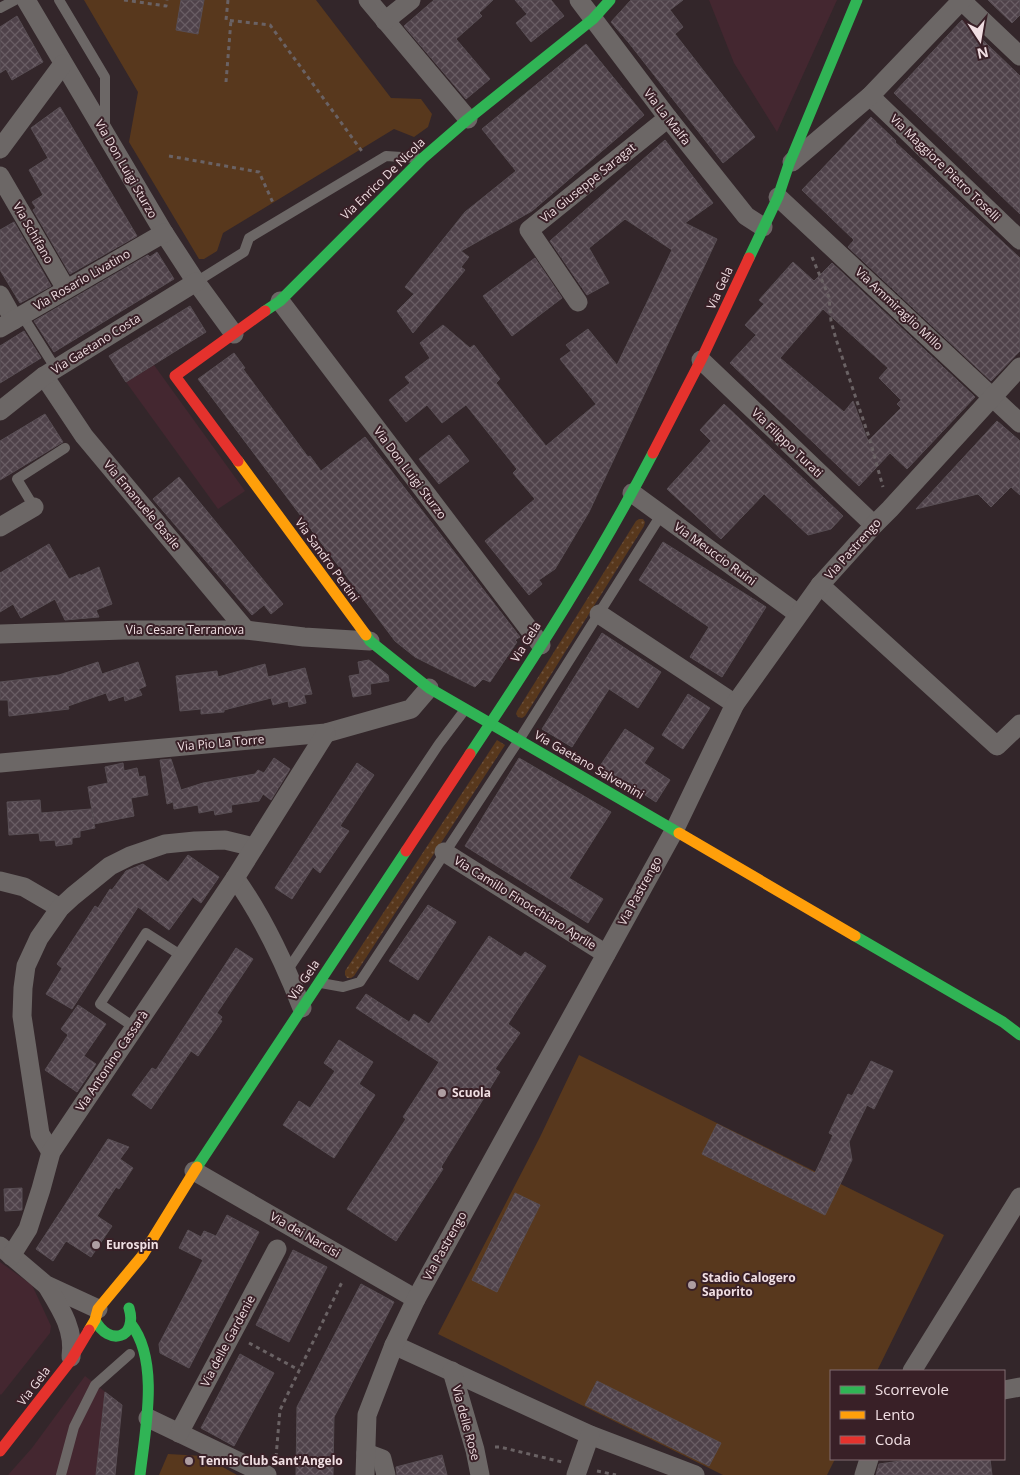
<svg xmlns="http://www.w3.org/2000/svg" width="1020" height="1475" viewBox="0 0 1020 1475" font-family="'Open Sans',sans-serif">
  <style>
    .built { fill: #442730 }
    .green { fill: url(#green-dots) }
    .pitch { fill: #58381d }
    .building { fill: url(#building-cross-hatch); stroke: #584e54; fill-rule: evenodd }
    .lines { fill: none; stroke-linecap: round; stroke-linejoin: round }
    .path { stroke: #6a6264; stroke-width: 3; stroke-dasharray: 4 4; stroke-linecap: butt }
    .lane { stroke: #6c6766; stroke-width: 10 }
    .street { stroke: #6c6766; stroke-width: 19 }
    .fast { stroke: #30b455; stroke-width: 11 }
    .slow { stroke: #ff9f0a; stroke-width: 11 }
    .jam { stroke: #e5322d; stroke-width: 11 }
    .poi-dot { fill: #ae9ea2; stroke: #392027; stroke-width: 2 }
    .labels { text-anchor: middle; stroke-width: 4; stroke-linejoin: round; paint-order: stroke }
    .street-label { font-size: 12px; fill: #f0dee2; stroke: #392027 }
    .poi-label { font-size: 12px; font-weight: bold; fill: #f0dee2; stroke: #392027; text-anchor: start }
  </style>
  <defs>
    <pattern id="green-dots" width="8" height="8" patternUnits="userSpaceOnUse" patternTransform="scale(1.25)"><rect width="8" height="8" fill="#58381d"/><path d="M2 2h.1M6 6h.1" fill="none" stroke="#70543e" stroke-width="1.8" stroke-linecap="round"/></pattern>
    <pattern id="building-cross-hatch" width="8" height="8" patternUnits="userSpaceOnUse" patternTransform="scale(1.25)"><rect width="8" height="8" fill="#4f424a"/><path d="M0 0l8 8M0 8l8-8" fill="none" stroke="#695d64"/></pattern>
  </defs>
  <rect width="100%" height="100%" fill="#33262a"/>
  <g class="built">
    <path d="M709,0H837L777,132L734,63Z"/>
    <path d="M154,365L245,491L218,509L126,382Z"/>
    <path d="M0,1262L32,1285L51,1326L50,1333L1,1395L0,1394Z"/>
    <path d="M85,1376L122,1405L115,1475H8L32,1448Z"/>
  </g>
  <g class="green">
    <path d="M639,519H643L645,522L644,526L525,716L522,718L518,717L516,714L517,711L636,521Z"/>
    <path d="M497,740L505,745L354,976L351,978H347L345,975V971Z"/>
  </g>
  <g class="pitch">
    <path d="M84,0H316L391,98L421,99L432,114L428,127L414,137L394,129L223,233L217,251L204,259H199L129,142L138,92Z"/>
    <path d="M579,1055L944,1235L877,1371H831V1459H835L827,1475H723L438,1334L540,1137Z"/>
    <path d="M168,1454L203,1456L237,1475H159Z"/>
  </g>
  <g class="building">
    <path d="M181,0H204L198,34L176,30Z"/>
    <path d="M434,0H493L479,13L482,16L456,39L490,79L466,99L404,26Z"/>
    <path d="M515,0H551L564,16L531,42L516,23L527,14Z"/>
    <path d="M631,0H683L670,10L683,27L675,34L755,137L723,163L629,43L611,22Z"/>
    <path d="M988,0H1020V15L1012,23Z"/>
    <path d="M17,16L43,62L12,80L6,69L0,73V27Z"/>
    <path d="M962,20L1020,76V214L894,93Z"/>
    <path d="M586,44L644,115L532,211L461,251L469,257L461,267L465,270L413,333L397,311L414,294L405,287L465,212L516,171L482,129Z"/>
    <path d="M60,107L137,236L70,274L33,210L36,208L32,202L43,195L29,170L48,158L31,128Z"/>
    <path d="M871,117L896,141L895,142L1020,258V351L991,381L848,247L854,240L802,190Z"/>
    <path d="M665,140L713,203L685,223L717,239L589,512L555,569L539,580L542,584L529,595L485,541L535,499L513,473L517,469L466,405L442,423L427,405L406,422L389,400L410,383L405,377L430,358L420,343L443,325L470,348L474,345L500,379L496,383L546,446L596,404L560,359L571,351L566,345L588,329L617,365L672,250L625,219L589,248L609,283L587,295L550,241Z"/>
    <path d="M14,222L51,286L20,303L0,270V230Z"/>
    <path d="M157,252L174,279L54,352L34,321L148,255L150,257Z"/>
    <path d="M535,258L562,298L512,336L483,296Z"/>
    <path d="M793,262L814,281L832,263L975,397L907,469L890,453L859,486L730,363L756,335L745,325L764,304L759,300ZM823,309L888,368L879,378L901,400L897,404L901,408L868,441L853,401L844,412L780,358Z"/>
    <path d="M190,306L206,332L126,382L109,356Z"/>
    <path d="M24,331L41,358L0,383V346Z"/>
    <path d="M234,353L245,368L243,369L308,457L310,456L321,471L365,437L393,473L520,637L515,640L517,642L490,682L483,679L475,687L415,657L395,641L198,379Z"/>
    <path d="M724,404L843,516L831,529L808,535L764,494L721,539L667,489L711,441L700,430Z"/>
    <path d="M45,414L63,442L0,480V441Z"/>
    <path d="M997,421L1020,441V495L1011,487L991,507L978,494L916,509Z"/>
    <path d="M449,435L469,461L439,484L419,459Z"/>
    <path d="M179,477L283,604L271,614L264,605L252,615L153,499Z"/>
    <path d="M663,542L766,607L722,677L690,657L709,627L639,580Z"/>
    <path d="M49,544L69,579L80,574V576L99,567L112,604L96,610L99,617L65,620L55,599L21,618L13,604L0,612V573Z"/>
    <path d="M602,633L661,672L638,708L609,689L572,747L542,729Z"/>
    <path d="M369,660L388,675L389,681L370,684L371,694L353,697L349,676L360,674L358,662Z"/>
    <path d="M98,662L102,674L138,662L146,686L139,689L142,695L125,701L124,696L109,701L106,693L68,706L69,709L9,716L8,700H0V682L59,675Z"/>
    <path d="M265,664L268,677L305,668L312,694L304,695L306,703L289,707L288,701L273,705L271,698L224,710V712L201,714V709L180,711L176,676L217,671L218,677Z"/>
    <path d="M688,694L710,708L683,749L662,735Z"/>
    <path d="M625,729L654,748L644,763L670,780L656,802L600,766Z"/>
    <path d="M274,758L290,769L271,800L263,794L259,801L231,805L232,812L215,815L214,810L199,813L198,805L174,809L173,802L167,804L160,760L171,759L181,790L203,783L255,774L258,770L264,773Z"/>
    <path d="M519,758L611,812L569,878L603,899L588,923L465,846Z"/>
    <path d="M123,763L124,771L137,768L139,777L145,776L148,795L131,798L134,816L94,824L95,828L80,831V837L72,838V844L56,846L55,840L40,841L39,833L9,835L7,802L40,800L41,813L91,809L94,822L88,787L108,783L105,767Z"/>
    <path d="M357,763L374,775L340,826L349,831L320,873L313,867L292,899L275,888Z"/>
    <path d="M188,855L219,877L201,903L193,897L169,930L138,907L72,1009L46,994L62,968L57,964L95,906L98,908L110,889L112,890L126,871L143,864L168,882Z"/>
    <path d="M428,905L456,922L418,980L389,961Z"/>
    <path d="M489,936L521,957L525,952L546,966L508,1024L520,1033L495,1069L500,1072L441,1167L443,1169L396,1241L347,1209L406,1119L403,1117L439,1062L356,1008L366,994L409,1022L414,1014L429,1024Z"/>
    <path d="M236,948L253,959L217,1013L222,1017L220,1020L222,1021L198,1056L191,1051L151,1109L132,1095L152,1068L156,1070Z"/>
    <path d="M78,1005L106,1024L84,1056L96,1064L77,1092L45,1070L68,1035L61,1029Z"/>
    <path d="M339,1040L373,1062L359,1084L375,1095L334,1158L283,1125L299,1101L310,1108L335,1071L324,1063Z"/>
    <path d="M871,1061L893,1071L874,1109L867,1105L849,1142L852,1160L825,1215L702,1154L717,1124L815,1173L833,1135L829,1133L848,1094L852,1096Z"/>
    <path d="M108,1139L129,1147L120,1159L133,1168L119,1189L116,1187L97,1216L112,1226L91,1257L66,1241L53,1261L36,1249Z"/>
    <path d="M22,1188V1210L5,1211L4,1189Z"/>
    <path d="M515,1193L540,1205L497,1292L472,1280Z"/>
    <path d="M227,1215L259,1232L189,1368L160,1353L159,1344L203,1260L179,1248L188,1230L201,1237L204,1231L216,1236Z"/>
    <path d="M293,1250L327,1267L289,1342L256,1325Z"/>
    <path d="M361,1284L394,1302L334,1417L333,1475H296L297,1407Z"/>
    <path d="M240,1354L274,1373L234,1446L201,1428Z"/>
    <path d="M597,1381L721,1443L709,1466L585,1405Z"/>
    <path d="M105,1392L122,1405L115,1475H96Z"/>
    <path d="M442,1455L447,1475H397L396,1467Z"/>
    <path d="M914,1459H990L992,1475H876L879,1464Z"/>
  </g>
  <g class="lines">
    <g class="path">
      <path d="M124,0L166,6L167,0"/>
      <path d="M228,0L226,20L270,25L364,154"/>
      <path d="M226,82L231,20"/>
      <path d="M169,156L259,172L274,205"/>
      <path d="M812,257L829,297L831,321L836,339L869,437L883,487"/>
      <path d="M249,1343L299,1370"/>
      <path d="M495,1447H500L562,1462"/>
      <path d="M276,1457L280,1410L343,1280"/>
      <path d="M597,1471L616,1475"/>
    </g>
    <g class="lane">
      <path d="M59,0L105,77V126"/>
      <path d="M0,8L15,0"/>
      <path d="M196,282L244,252L249,238L386,156L417,158"/>
      <path d="M22,315L56,369"/>
      <path d="M34,507L17,479L65,448"/>
      <path d="M287,971L439,744L464,711"/>
      <path d="M321,983L343,987L360,982L519,740L661,515"/>
      <path d="M134,1027L100,1004L146,933L182,956"/>
      <path d="M61,1475L74,1427L95,1385L130,1354"/>
    </g>
    <g class="street">
      <path d="M26,0L164,233L196,282L234,334"/>
      <path d="M368,0L468,119"/>
      <path d="M579,0L668,118L746,216L763,227"/>
      <path d="M961,0L1020,56"/>
      <path d="M385,21L411,0"/>
      <path d="M870,96L1020,240"/>
      <path d="M0,149L63,64"/>
      <path d="M792,162L870,96L962,0"/>
      <path d="M0,176L66,289"/>
      <path d="M778,197L1020,423"/>
      <path d="M0,295L14,320"/>
      <path d="M280,301L541,645"/>
      <path d="M578,302L529,230L668,118"/>
      <path d="M0,328L164,233"/>
      <path d="M701,360L874,525"/>
      <path d="M44,376L84,436L246,630"/>
      <path d="M0,411L44,376L196,282"/>
      <path d="M632,493L798,614"/>
      <path d="M0,527L34,507"/>
      <path d="M820,585L997,746L1020,724"/>
      <path d="M599,614L735,704"/>
      <path d="M0,634L124,630H246L304,637L370,641"/>
      <path d="M0,763L326,733L411,709L429,688"/>
      <path d="M444,852L606,954"/>
      <path d="M235,878C263,917 284,962 302,1008"/>
      <path d="M0,881L24,887L60,908"/>
      <path d="M51,1152L40,1134L22,1016L23,988L26,966L39,938L60,908L73,896L110,866L130,856L165,844L195,841L225,840L254,847"/>
      <path d="M194,1171L416,1299"/>
      <path d="M0,1246L46,1285L98,1309"/>
      <path d="M11,1256L28,1229L41,1189L51,1152L235,878L326,733"/>
      <path d="M47,1286C61,1309 75,1330 71,1357"/>
      <path d="M394,1345L590,1435L695,1475"/>
      <path d="M452,1371L475,1450L480,1475"/>
      <path d="M912,1371L1020,1197"/>
      <path d="M1004,1390L1020,1387"/>
      <path d="M148,1418L267,1475"/>
      <path d="M179,1433L277,1249"/>
      <path d="M366,1453L382,1459L386,1475"/>
      <path d="M365,1475L367,1415L394,1345L416,1299L674,831L735,704L820,585L874,525L890,509L1020,367"/>
      <path d="M576,1475L590,1435"/>
      <path d="M864,1475L869,1459"/>
    </g>
    <g class="fast">
      <path d="M749,258L778,197L789,164L857,0"/>
      <path d="M265,311L280,301L423,158L468,119L593,19L610,0"/>
      <path d="M366,635L370,641L429,688L679,833"/>
      <path d="M470,754C535,657 599,557 653,453"/>
      <path d="M855,936L1003,1022L1020,1035"/>
      <path d="M197,1167L406,851"/>
      <path d="M95,1320C109,1347 138,1338 129,1308"/>
      <path d="M131,1324C160,1361 145,1431 140,1475"/>
    </g>
    <g class="slow">
      <path d="M238,461L366,635"/>
      <path d="M679,833L855,936"/>
      <path d="M89,1330L95,1320L98,1309L142,1256L197,1167"/>
    </g>
    <g class="jam">
      <path d="M653,453L701,360L749,258"/>
      <path d="M238,461L175,376L265,311"/>
      <path d="M406,851L470,754"/>
      <path d="M0,1451L71,1360L89,1330"/>
    </g>
  </g>
  <g class="poi-dot">
    <circle cx="442" cy="1093" r="5"/>
    <circle cx="96" cy="1245" r="5"/>
    <circle cx="692" cy="1285" r="5"/>
    <circle cx="189" cy="1461" r="5"/>
  </g>
  <g class="labels">
    <g class="street-label">
      <text transform="translate(667 117) rotate(52)" y="4">Via La Malfa</text>
      <text transform="translate(945 168) rotate(44)" y="4">Via Maggiore Pietro Toselli</text>
      <text transform="translate(126 169) rotate(60)" y="4">Via Don Luigi Sturzo</text>
      <text transform="translate(383 179) rotate(-44)" y="4">Via Enrico De Nicola</text>
      <text transform="translate(588 183) rotate(-39)" y="4">Via Giuseppe Saragat</text>
      <text transform="translate(33 233) rotate(60)" y="4">Via Schifano</text>
      <text transform="translate(82 280) rotate(-30)" y="4">Via Rosario Livatino</text>
      <text transform="translate(720 288) rotate(-65)" y="4">Via Gela</text>
      <text transform="translate(899 309) rotate(43)" y="4">Via Ammiraglio Millo</text>
      <text transform="translate(96 344) rotate(-32)" y="4">Via Gaetano Costa</text>
      <text transform="translate(787 443) rotate(44)" y="4">Via Filippo Turati</text>
      <text transform="translate(410 473) rotate(53)" y="4">Via Don Luigi Sturzo</text>
      <text transform="translate(142 505) rotate(50)" y="4">Via Emanuele Basile</text>
      <text transform="translate(853 549) rotate(-48)" y="4">Via Pastrengo</text>
      <text transform="translate(715 554) rotate(36)" y="4">Via Meuccio Ruini</text>
      <text transform="translate(327 560) rotate(54)" y="4">Via Sandro Pertini</text>
      <text x="185" y="634">Via Cesare Terranova</text>
      <text transform="translate(526 642) rotate(-58)" y="4">Via Gela</text>
      <text transform="translate(221 743) rotate(-5)" y="4">Via Pio La Torre</text>
      <text transform="translate(589 765) rotate(30)" y="4">Via Gaetano Salvemini</text>
      <text transform="translate(640 891) rotate(-61)" y="4">Via Pastrengo</text>
      <text transform="translate(525 903) rotate(32)" y="4">Via Camillo Finocchiaro Aprile</text>
      <text transform="translate(304 980) rotate(-56)" y="4">Via Gela</text>
      <text transform="translate(112 1061) rotate(-56)" y="4">Via Antonino Cassarà</text>
      <text transform="translate(305 1235) rotate(30)" y="4">Via dei Narcisi</text>
      <text transform="translate(445 1246) rotate(-61)" y="4">Via Pastrengo</text>
      <text transform="translate(228 1341) rotate(-62)" y="4">Via delle Gardenie</text>
      <text transform="translate(34 1386) rotate(-53)" y="4">Via Gela</text>
      <text transform="translate(466 1423) rotate(75)" y="4">Via delle Rose</text>
    </g>
    <g class="poi-label">
      <text x="452" y="1097">Scuola</text>
      <text x="106" y="1249">Eurospin</text>
      <text x="702" y="1282">Stadio Calogero<tspan x="702" dy="14">Saporito</tspan></text>
      <text x="199" y="1465">Tennis Club Sant'Angelo</text>
    </g>
  </g>
  <rect x="830" y="1370" width="175" height="90" fill="#392027" stroke="#826c72"/>
  <rect x="840" y="1386" width="25" height="8" fill="#30b455" stroke="#826c72"/>
  <text x="875" y="1395" font-size="15" fill="#f0dee2">Scorrevole</text>
  <rect x="840" y="1411" width="25" height="8" fill="#ff9f0a" stroke="#826c72"/>
  <text x="875" y="1420" font-size="15" fill="#f0dee2">Lento</text>
  <rect x="840" y="1436" width="25" height="8" fill="#e5322d" stroke="#826c72"/>
  <text x="875" y="1445" font-size="15" fill="#f0dee2">Coda</text>
  <g transform="translate(980 40) rotate(168)" stroke="#392027" stroke-width="4" paint-order="stroke">
  <path d="M0-4L9 19L0 12L-9 19Z" fill="#f0dee2"/>
  <text y="-8" font-size="14" font-weight="bold" text-anchor="middle" fill="#f0dee2">N</text>
  </g>
</svg>
